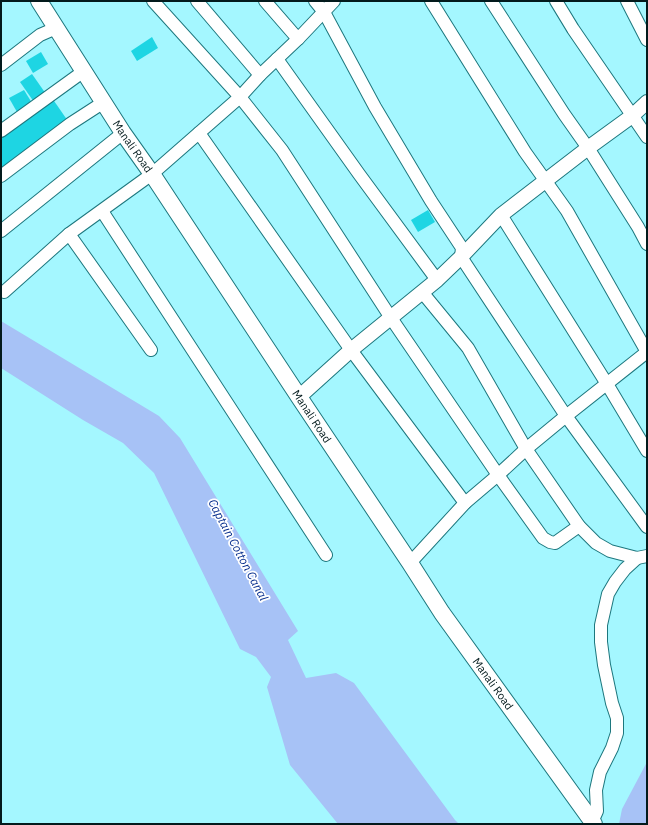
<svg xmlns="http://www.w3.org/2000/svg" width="648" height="825" viewBox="0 0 648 825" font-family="'IBM Plex Sans',sans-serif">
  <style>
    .water { fill: #a7c2f6 }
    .building { fill: #1ed5e3 }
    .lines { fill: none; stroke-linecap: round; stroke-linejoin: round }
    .minor-casing { stroke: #1d777e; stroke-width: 14 }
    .tertiary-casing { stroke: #1d777e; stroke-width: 16 }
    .secondary-casing { stroke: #1d777e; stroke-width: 18 }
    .minor { stroke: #fff; stroke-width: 12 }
    .tertiary { stroke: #fff; stroke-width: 14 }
    .secondary { stroke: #fff; stroke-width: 16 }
    .labels { text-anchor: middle; stroke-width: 3.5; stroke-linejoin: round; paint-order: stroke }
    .street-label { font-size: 11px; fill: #031a1c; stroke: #fff }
    .water-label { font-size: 12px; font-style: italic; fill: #062d8c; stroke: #fff }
  </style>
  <rect width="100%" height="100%" fill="#a4f7ff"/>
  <g class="water">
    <path d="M1,321L159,416L180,438L298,631L288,640L306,678L336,673L354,683L455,820L459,824H338L290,765L267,687L271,677L256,657L240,649L154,473L123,443L83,420L1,368Z"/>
    <path d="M647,762V824H619L622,809Z"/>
  </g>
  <g class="building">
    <path d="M152,37L158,48L137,61L131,51Z"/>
    <path d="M41,52L48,64L33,73L26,61Z"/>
    <path d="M32,74L46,94L34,102L20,82Z"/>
    <path d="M24,90L32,103L17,112L9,98Z"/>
    <path d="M52,98L70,124L1,173V135Z"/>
    <path d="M428,210L435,222L418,232L411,220Z"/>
  </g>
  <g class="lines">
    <g class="minor-casing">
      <g id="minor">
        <path d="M153,1L240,97L282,150L391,318L498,475L543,538L550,542L555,543L579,526"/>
        <path d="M197,1L260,75"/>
        <path d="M265,1L298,39"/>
        <path d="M315,1L324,12L375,107L431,201L462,248L461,257L566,416L647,527"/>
        <path d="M431,1L525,152L567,211L647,352"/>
        <path d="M491,1L564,114L588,148L638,227L647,244"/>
        <path d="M556,1L573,29L647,137"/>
        <path d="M627,1L647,40"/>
        <path d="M277,59L359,174L437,280"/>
        <path d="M1,65L40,35L56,28"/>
        <path d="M1,131L84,71"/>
        <path d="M199,133L351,350L465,503"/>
        <path d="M1,176L70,124L104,102"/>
        <path d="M102,211L326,555"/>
        <path d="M501,215L607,384L647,451"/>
        <path d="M1,231L123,133"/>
        <path d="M69,234L151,350"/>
        <path d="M4,292L69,234L152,174L240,97L260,75L298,39L334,1"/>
        <path d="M422,292L468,348L526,449L579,526L596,543L610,551L637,558L647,556"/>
        <path d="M410,563L465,503L498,475L526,449L566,416L647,352"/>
        <path d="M592,822L597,811L596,790L600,772L612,748L617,733V718L612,703L604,665L601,642V625L608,594L615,582L625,569L637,558"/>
      </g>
    </g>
    <g class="tertiary-casing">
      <path id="tertiary" d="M299,397L351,350L437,280L461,257L501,215L588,148L632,116L647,102"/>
    </g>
    <g class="secondary-casing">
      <g id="secondary">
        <path id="s1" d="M39,1L123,133L152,174L299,397L410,563L442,613L594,824"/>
      </g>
    </g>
    <use href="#minor" class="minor"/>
    <use href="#tertiary" class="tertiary"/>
    <use href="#secondary" class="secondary"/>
  </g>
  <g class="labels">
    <g class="street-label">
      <text dy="4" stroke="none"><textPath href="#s1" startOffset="173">Manali Road</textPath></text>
      <text dy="4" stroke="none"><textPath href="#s1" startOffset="497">Manali Road</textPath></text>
      <text dy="4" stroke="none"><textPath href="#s1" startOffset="820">Manali Road</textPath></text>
    </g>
    <g class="water-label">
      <text transform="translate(238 550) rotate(62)" y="4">Captain Cotton Canal</text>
    </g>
  </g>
  <rect width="648" height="825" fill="none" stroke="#031a1c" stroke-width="4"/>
</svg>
